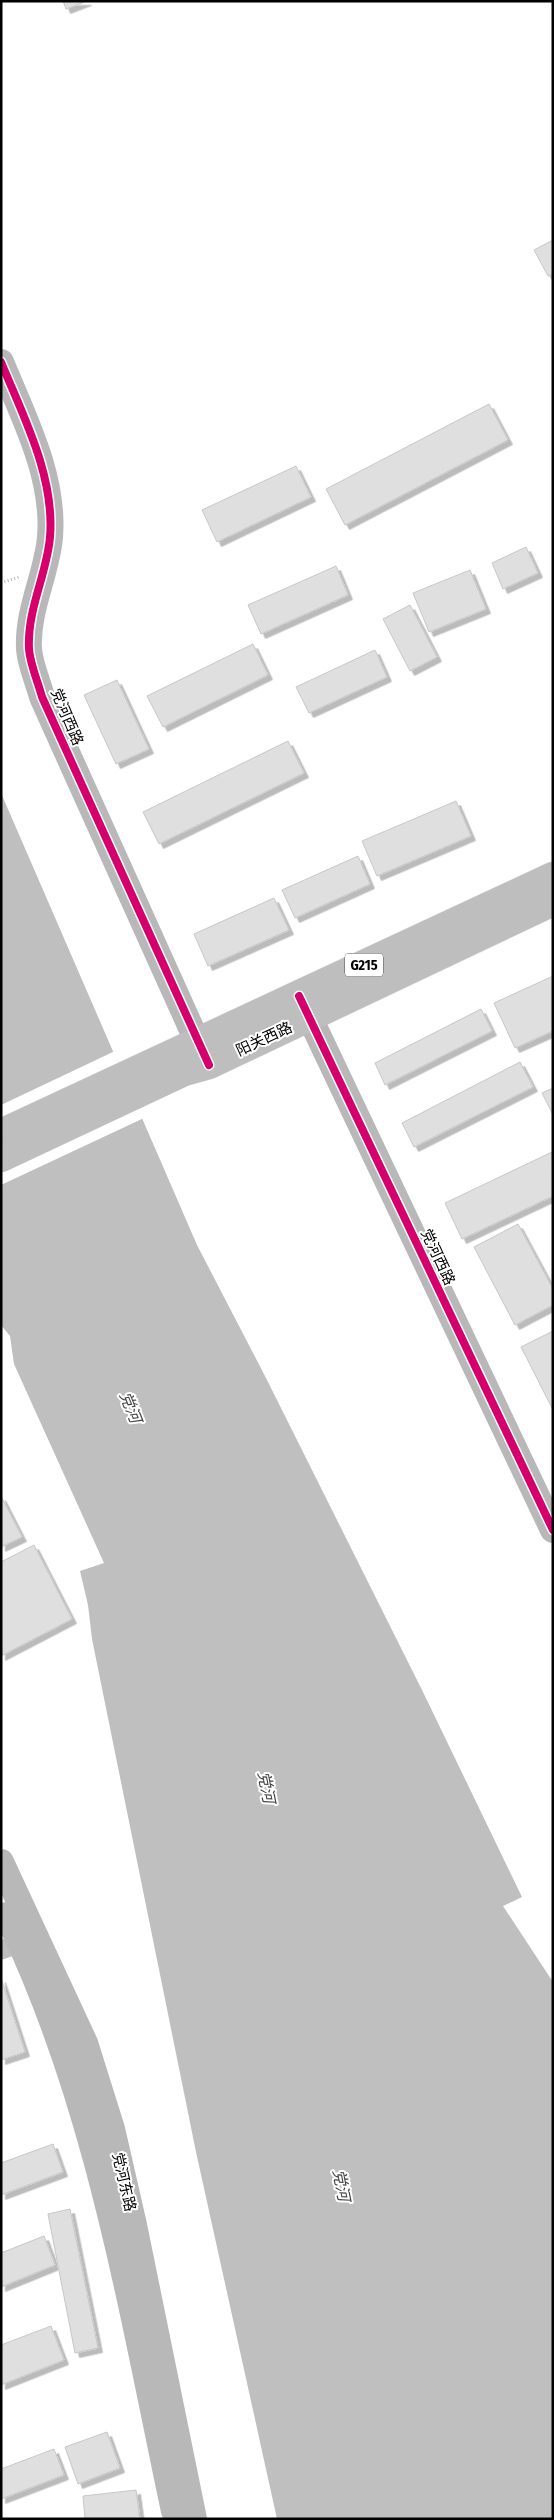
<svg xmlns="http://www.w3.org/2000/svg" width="554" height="2520" viewBox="0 0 554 2520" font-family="'Fira Sans Condensed','Noto Sans SC',sans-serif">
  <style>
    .water { fill: #bfbfbf }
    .pier { fill: #fff }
    .building { fill: #dfdfdf; stroke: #c7c7c7; filter: url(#shadow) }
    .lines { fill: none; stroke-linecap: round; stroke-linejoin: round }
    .highway-casing { stroke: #dbdbdb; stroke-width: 29 }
    .path { stroke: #b9b9b9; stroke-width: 3; stroke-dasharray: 1 2.5; stroke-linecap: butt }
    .street { stroke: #bebebe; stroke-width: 19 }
    .secondary { stroke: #b8b8b8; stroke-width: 26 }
    .highway { stroke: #bebebe; stroke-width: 28 }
    .cycleway-casing { stroke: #fff; stroke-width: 11 }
    .cycleway { stroke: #d6006c; stroke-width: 8 }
    .labels { text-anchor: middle; stroke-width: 4; stroke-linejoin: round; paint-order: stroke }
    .shield { fill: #fff; stroke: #4c4c4c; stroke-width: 1 }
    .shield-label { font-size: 14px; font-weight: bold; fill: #000 }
    .street-label { font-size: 15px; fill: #000; stroke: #fff }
    .water-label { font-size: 16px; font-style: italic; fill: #444; stroke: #fff }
  </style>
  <defs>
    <filter id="shadow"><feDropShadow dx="4.5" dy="4.5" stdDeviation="0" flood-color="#0004"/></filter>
  </defs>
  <rect width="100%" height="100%" fill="#fff"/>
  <path class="water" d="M1,793L197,1245L266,1378L423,1692L522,1897L503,1906L553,1982V2519H277L196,2152L92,1639L88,1605L80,1571L104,1563L14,1364L10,1336L1,1325Z"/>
  <path class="pier" d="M115,1051L144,1118L1,1185V1105Z"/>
  <g class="building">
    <path d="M63,1H87L66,9Z"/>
    <path d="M553,240V274L548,276L534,250Z"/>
    <path d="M489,404L508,440L345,525L326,489Z"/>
    <path d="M296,466L311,497L217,542L202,510Z"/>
    <path d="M526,547L538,573L503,589L492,563Z"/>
    <path d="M336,566L348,595L261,634L248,605Z"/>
    <path d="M470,570L486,609L429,632L413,593Z"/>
    <path d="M410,605L437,657L410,671L383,619Z"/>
    <path d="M253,644L268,675L163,727L147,696Z"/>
    <path d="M375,650L387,677L309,713L296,687Z"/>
    <path d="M117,680L149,749L116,764L84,695Z"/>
    <path d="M288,741L304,773L159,844L143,812Z"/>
    <path d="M456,801L471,836L377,876L362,841Z"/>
    <path d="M358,856L370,884L295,918L282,890Z"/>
    <path d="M274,898L289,930L208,966L194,934Z"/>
    <path d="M553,976V1031L515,1048L494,1003Z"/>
    <path d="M481,1009L492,1031L385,1085L375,1063Z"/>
    <path d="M520,1062L533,1087L414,1147L402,1123Z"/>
    <path d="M553,1088V1115L542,1093Z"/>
    <path d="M552,1152L553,1196L462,1239L445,1203Z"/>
    <path d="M518,1224L553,1289V1305L515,1325L474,1247Z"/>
    <path d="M553,1331V1410L521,1347Z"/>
    <path d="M1,1496L22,1537L1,1547Z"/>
    <path d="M34,1545L72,1619L1,1656V1562Z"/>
    <path d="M1,1978L25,2052L1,2060Z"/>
    <path d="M53,2144L63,2172L1,2195V2163Z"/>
    <path d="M70,2209L98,2348L75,2353L48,2214Z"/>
    <path d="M44,2236L55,2265L1,2287V2253Z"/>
    <path d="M51,2326L64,2360L1,2385V2345Z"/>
    <path d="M107,2432L120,2468L78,2484L65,2447Z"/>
    <path d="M54,2449L64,2475L1,2499V2469Z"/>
    <path d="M136,2490L140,2519H85L83,2496Z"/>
  </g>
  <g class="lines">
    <g class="highway-casing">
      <g id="highway">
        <path d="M1,1133C185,1046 369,963 553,876"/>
        <path d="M1,1158L184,1072L209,1065L553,902"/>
      </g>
    </g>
    <path class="path" d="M1,583L19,577"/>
    <path class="street" d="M1,1950L21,1943L29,1937"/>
    <g class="secondary">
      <path d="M1,362C23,416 55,476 50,537C47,574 27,609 29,649C30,664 38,682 42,697L206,1061"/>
      <path d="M300,997L553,1530"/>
      <path d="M1,1862L85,2043L112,2129L134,2225L194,2519"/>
      <path d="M7,1915C98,2102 131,2309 174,2511"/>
    </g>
    <use href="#highway" class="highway"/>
    <g class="cycleway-casing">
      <g id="cycleway">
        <path d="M1,362C23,416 55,476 50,537C47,574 27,609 29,649C30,664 38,682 42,697L209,1065"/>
        <path d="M299,996L553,1530"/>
      </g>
    </g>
    <use href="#cycleway" class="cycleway"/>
  </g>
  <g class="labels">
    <rect class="shield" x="345" y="953.5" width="38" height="23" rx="4"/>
    <g class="shield-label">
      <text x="364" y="970">G215</text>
    </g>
    <g class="street-label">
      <text transform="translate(67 717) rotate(67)" y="5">党河西路</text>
      <text transform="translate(264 1039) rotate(-25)" y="5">阳关西路</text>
      <text transform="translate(438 1257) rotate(65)" y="5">党河西路</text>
      <text transform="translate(124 2182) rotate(77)" y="5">党河东路</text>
    </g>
    <g class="water-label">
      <text transform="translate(131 1407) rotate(68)" y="6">党河</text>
      <text transform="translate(267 1787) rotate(79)" y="6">党河</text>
      <text transform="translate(342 2185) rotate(79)" y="6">党河</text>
    </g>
  </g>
  <rect width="554" height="2520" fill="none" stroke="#000000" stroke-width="5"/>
</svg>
